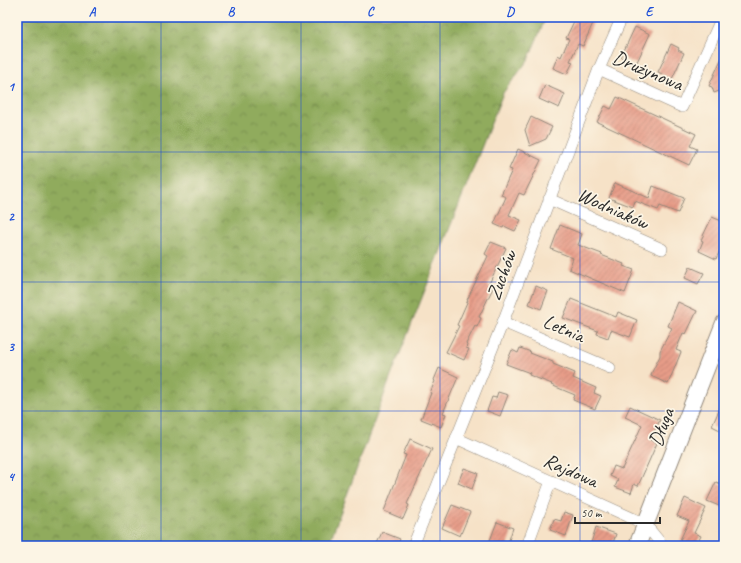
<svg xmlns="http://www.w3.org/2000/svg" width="741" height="563" viewBox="0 0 741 563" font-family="Caveat,sans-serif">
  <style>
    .forest { fill: url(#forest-crowns); stroke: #5e6b44 }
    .building { fill: url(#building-hatch) }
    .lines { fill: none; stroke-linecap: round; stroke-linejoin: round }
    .street-casing { stroke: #908679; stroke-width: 12 }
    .secondary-casing { stroke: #908679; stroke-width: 18 }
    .street { stroke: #fff; stroke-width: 11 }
    .secondary { stroke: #fff; stroke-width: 16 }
    .grid { fill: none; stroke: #1d4ed8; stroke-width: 1; stroke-opacity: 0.55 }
    .labels { text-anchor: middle; stroke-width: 3.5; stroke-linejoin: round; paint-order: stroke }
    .street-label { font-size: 20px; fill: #2b2b2b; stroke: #fcf5e5 }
    .neatline { fill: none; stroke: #1d4ed8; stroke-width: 1.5 }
    .grid-label { font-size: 13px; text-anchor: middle; font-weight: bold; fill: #1d4ed8 }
  </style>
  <defs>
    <pattern id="forest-crowns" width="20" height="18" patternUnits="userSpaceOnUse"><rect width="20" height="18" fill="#90ab5d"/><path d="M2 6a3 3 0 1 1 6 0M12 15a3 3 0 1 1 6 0" fill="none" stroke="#768b4d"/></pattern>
    <pattern id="building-hatch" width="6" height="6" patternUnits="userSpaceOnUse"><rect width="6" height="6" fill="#e79c88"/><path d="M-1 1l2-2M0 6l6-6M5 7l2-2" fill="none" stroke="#bb7f6f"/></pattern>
  </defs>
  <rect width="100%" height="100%" fill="#fcf5e5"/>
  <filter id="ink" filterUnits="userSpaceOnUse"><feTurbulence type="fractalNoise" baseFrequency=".025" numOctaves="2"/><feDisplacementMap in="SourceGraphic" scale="8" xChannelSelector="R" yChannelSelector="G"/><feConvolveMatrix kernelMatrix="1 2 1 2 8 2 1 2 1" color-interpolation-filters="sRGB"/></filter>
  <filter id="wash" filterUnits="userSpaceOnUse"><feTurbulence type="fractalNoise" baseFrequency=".012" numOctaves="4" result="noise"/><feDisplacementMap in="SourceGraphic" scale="16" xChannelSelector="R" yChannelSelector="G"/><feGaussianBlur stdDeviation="0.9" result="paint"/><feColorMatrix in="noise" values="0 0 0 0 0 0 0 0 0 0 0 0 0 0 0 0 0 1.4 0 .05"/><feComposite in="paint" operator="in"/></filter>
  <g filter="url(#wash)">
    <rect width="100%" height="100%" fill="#f6e2c7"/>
    <path class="forest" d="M17,17H546L528,60L503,93L393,371L331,538L325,546H17Z"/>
    <g id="blocks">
      <g class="building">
        <path d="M576,17H579L593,23L583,46L578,44L570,61L573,62L567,74L553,68L558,55L561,57L569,39L566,38Z"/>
        <path d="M635,27L650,34L636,64L621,57Z"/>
        <path d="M671,44L679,48L678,50L684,53L672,79L658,72Z"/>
        <path d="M724,53V93L719,91L714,93L712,87L709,86Z"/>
        <path d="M545,85L565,94L559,108L539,99Z"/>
        <path d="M617,97L696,134L690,146L697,149L689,165L597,122L605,106L611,109Z"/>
        <path d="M531,117L552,127L546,139L530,146L525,130Z"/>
        <path d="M518,149L541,160L524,195L519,193L509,215L521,220L515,231L504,226L503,228L494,224L506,197L501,195L512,170L509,169Z"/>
        <path d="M615,183L649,198L653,186L684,198L678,213L660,206L658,210L635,201L633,207L609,198Z"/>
        <path d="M712,217L724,222V241L716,259L699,251L703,241L701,240Z"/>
        <path d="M560,225L582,234L578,245L602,254L601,255L624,264L623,266L634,270L625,293L569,269L573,258L551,249Z"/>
        <path d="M491,242L506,248L488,286L493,288L479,317L481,318L477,327L475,326L466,344L467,345L466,348L469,349L464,360L446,352L459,326L457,325L468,300H467L488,256L485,254Z"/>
        <path d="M690,267L704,273L698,284L685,278Z"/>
        <path d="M536,286L548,291L541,309L529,304Z"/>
        <path d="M571,299L616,317L618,312L637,320L630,337L611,330L608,338L597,334L598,331L563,318Z"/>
        <path d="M678,302L697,311L686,334L683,333L676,350L681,352L668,384L651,376L652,372L660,356V351L672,328L668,326Z"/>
        <path d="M520,348L531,352L530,353L553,362V364L575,373L573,378L596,388L594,393L601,396L595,409L573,400L575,395L551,385L552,384L529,375L530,373L506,364L512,350L518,353Z"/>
        <path d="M439,368L458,377L443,413L446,414L441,427L421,419L431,393H430L435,381L434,380Z"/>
        <path d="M498,392L508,395L500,416L487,411L492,397L496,398Z"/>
        <path d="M724,399V432L712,426Z"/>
        <path d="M630,406L660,420L650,440L657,443L638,486L634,484L631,493L615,487L618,480L610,476L614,466L622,469L642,425L625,417Z"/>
        <path d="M410,439L432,449L407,504L409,505L403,519L384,511L406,455L403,454Z"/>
        <path d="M464,468L478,473L472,489L458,483Z"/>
        <path d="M716,482L724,485V508L707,501Z"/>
        <path d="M685,498L706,508L694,533L701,536L696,546H687L688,543L680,540L689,521L677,516Z"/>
        <path d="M452,505L470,512L460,536L442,528Z"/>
        <path d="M564,512L573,515L566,536L550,530L554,519L561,521Z"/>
        <path d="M497,522L513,528L507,546H499L489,543Z"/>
        <path d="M596,527L616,534L612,546H598L591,543Z"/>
        <path d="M382,532L400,539L397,546H376Z"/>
      </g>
    </g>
  </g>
  <g filter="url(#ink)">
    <use href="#blocks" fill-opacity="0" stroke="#908679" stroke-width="1"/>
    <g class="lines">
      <g class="street-casing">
        <g id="street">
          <path d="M599,69L682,107L722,17"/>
          <path d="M549,199L662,249"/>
          <path d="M503,322L610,368"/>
          <path d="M456,438L645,524L663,546"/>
          <path d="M413,546L503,322L599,69L622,17"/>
          <path d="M527,546L551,481"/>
        </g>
      </g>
      <g class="secondary-casing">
        <path id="secondary" d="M637,546L724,323"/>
      </g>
      <use href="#street" class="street"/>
      <use href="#secondary" class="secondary"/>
    </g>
  </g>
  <path class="grid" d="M161,17V546M301,17V546M440,17V546M580,17V546M17,152H724M17,282H724M17,411H724"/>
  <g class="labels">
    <g class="street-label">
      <text transform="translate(648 70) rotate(23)" y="7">Drużynowa</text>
      <text transform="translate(613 208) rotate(24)" y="7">Wodniaków</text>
      <text transform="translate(501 275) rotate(-69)" y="7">Zuchów</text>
      <text transform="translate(564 328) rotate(23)" y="7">Letnia</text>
      <text transform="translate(661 427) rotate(-69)" y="7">Długa</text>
      <text transform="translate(571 470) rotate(24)" y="7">Rajdowa</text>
    </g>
  </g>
  <rect width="741" height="563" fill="none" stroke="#fcf5e5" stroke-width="44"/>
  <path d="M575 517v6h85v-6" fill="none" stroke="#2b2b2b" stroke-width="2"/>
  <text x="581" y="517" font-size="12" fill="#2b2b2b" stroke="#fcf5e5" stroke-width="3" paint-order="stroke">50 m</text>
  <rect x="22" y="22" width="697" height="519" class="neatline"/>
  <g class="grid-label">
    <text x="92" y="16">A</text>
    <text x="231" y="16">B</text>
    <text x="370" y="16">C</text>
    <text x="510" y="16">D</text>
    <text x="649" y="16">E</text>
    <text x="11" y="91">1</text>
    <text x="11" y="221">2</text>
    <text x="11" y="351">3</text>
    <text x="11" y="481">4</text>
  </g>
</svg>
